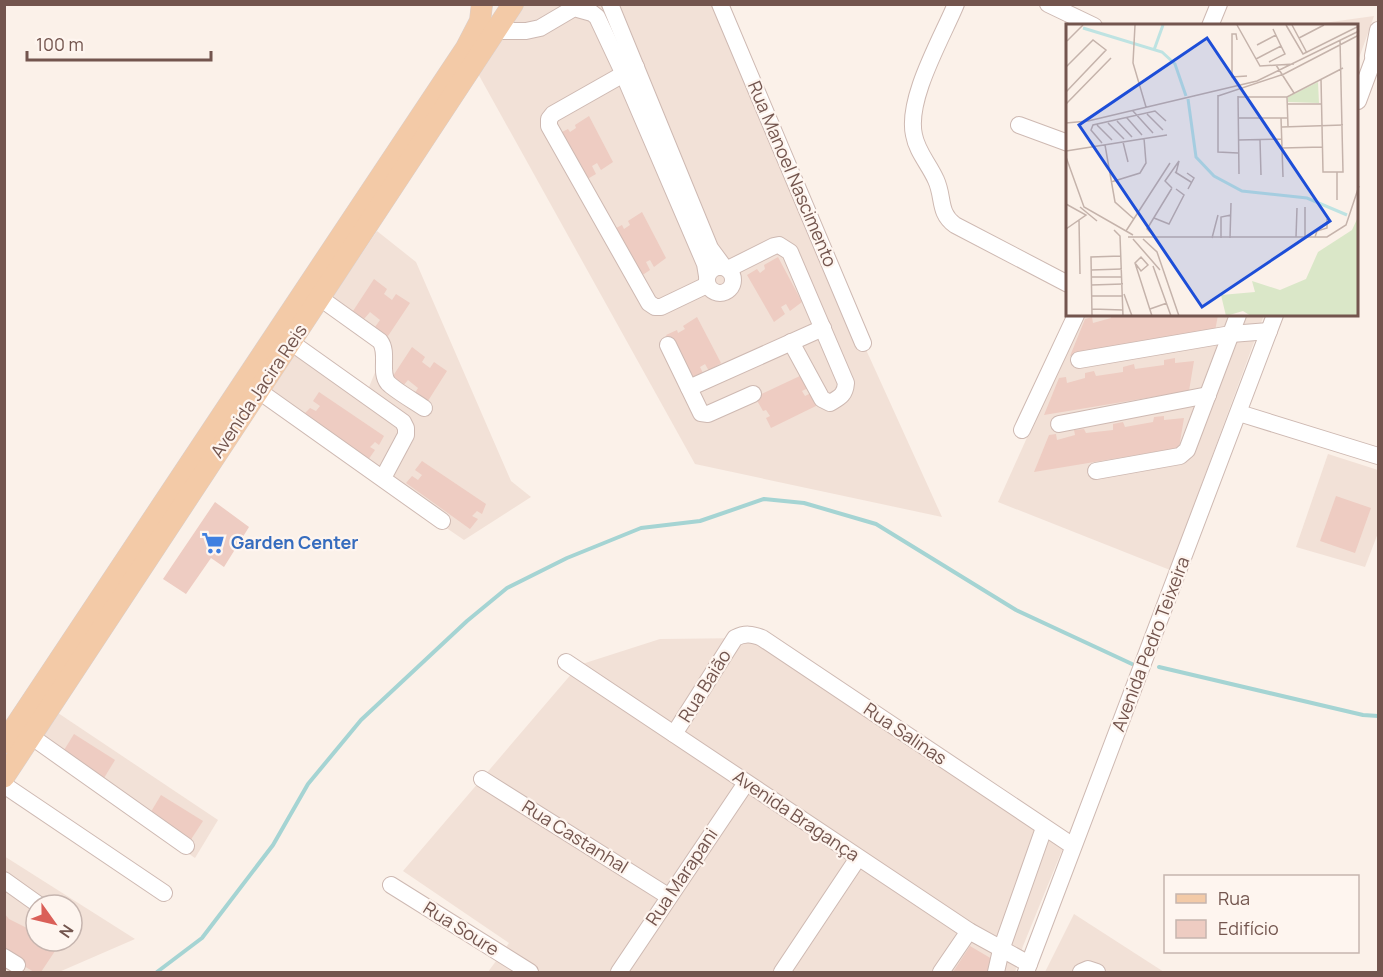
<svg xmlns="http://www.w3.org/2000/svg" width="1383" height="977" viewBox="0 0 1383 977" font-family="Manrope,sans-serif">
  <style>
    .residential { fill: #f2e1d7; fill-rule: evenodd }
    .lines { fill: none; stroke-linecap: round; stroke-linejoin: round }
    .stream { stroke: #a5d4d3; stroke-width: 4 }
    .building { fill: #eeccc2 }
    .minor-casing { stroke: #ceb9b2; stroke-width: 18 }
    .major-casing { stroke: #d8cfcd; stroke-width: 22 }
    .minor { stroke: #fff; stroke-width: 16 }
    .major { stroke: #f3caa7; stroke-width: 21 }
    .labels { text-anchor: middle; stroke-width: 4.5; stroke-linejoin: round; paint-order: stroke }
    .street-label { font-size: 18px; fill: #73554e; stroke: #fef5ef }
    .shop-label { font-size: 18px; font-weight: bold; fill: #366cbe; stroke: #fef5ef; text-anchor: start }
    .inset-river { fill: none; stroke: #bee3e2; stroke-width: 3 }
    .inset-road { fill: none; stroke: #c5b3ab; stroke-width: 1.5 }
    .view { fill: #1d4ed8; fill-opacity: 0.15; stroke: #1d4ed8; stroke-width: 3 }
    .inset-edge { fill: none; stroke: #73554e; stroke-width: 3 }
  </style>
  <rect width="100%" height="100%" fill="#fbf1e9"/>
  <g class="residential">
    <path d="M518,5H713L863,343L942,517L695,464L476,70Z"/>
    <path d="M1374,16L1358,61V26L1309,25Z"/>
    <path d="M377,231L416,262L511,481L531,497L464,540L258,399L299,339L369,387L388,341L329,302Z"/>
    <path d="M1082,315H1264L1170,570L998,502Z"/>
    <path d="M1328,454L1378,470V533L1365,567L1296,547Z"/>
    <path d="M747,638L1065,843L1023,946L1015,972H488L509,943L403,871L579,665L660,639Z"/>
    <path d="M55,711L218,820L195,858L32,745Z"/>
    <path d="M4,856L135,939L59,972H10L4,969ZM36,905H72V941H36Z"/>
    <path d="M1074,914L1164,972H1045Z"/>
  </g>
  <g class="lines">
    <g class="stream">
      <path d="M1159,667L1363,715L1378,716"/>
      <path d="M157,972L202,938L273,845L308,784L361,720L467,621L507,588L567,558L641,528L700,521L764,499L804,503L876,524L1016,610L1132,664"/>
    </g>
  </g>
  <g class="building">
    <path d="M589,116L613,162L601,170L597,163L592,166L596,174L584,181L558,134L568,129L570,132L576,128L575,125Z"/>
    <path d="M642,212L666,258L654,267L650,260L646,262L650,270L638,278L612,230L622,225L624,229L630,225L628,221Z"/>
    <path d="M778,257L802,302L790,311L786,304L781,307L785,314L774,322L747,275L757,269L760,273L765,269L764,265Z"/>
    <path d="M374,279L387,289L384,294L392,300L396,294L410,303L388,336L375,327L380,320L370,312L364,319L353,311Z"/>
    <path d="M1111,315L1122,316L1218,315L1215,331L1070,356L1085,319L1092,317L1093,323L1111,318Z"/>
    <path d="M697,317L721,363L709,371L705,364L700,367L704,375L693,383L666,335L677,330L678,333L685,329L683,326Z"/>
    <path d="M412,347L425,357L422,362L430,368L434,362L447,371L426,404L413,396L418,388L408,380L402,387L391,379Z"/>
    <path d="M1175,358V363L1194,361L1189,391L1044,415L1059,378L1066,377L1067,383L1085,378V373L1094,371L1096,376L1123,372V367L1134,364L1135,369L1164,365V360Z"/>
    <path d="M802,375L810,387L802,391L805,396L813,392L820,404L771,428L766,418L770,416L766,410L763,411L755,397Z"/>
    <path d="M319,392L384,436L379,445L375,442L370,447L375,450L368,460L304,414L310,408L316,411L320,406L313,401Z"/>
    <path d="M1164,416V420L1184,418L1179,448L1034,472L1049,435L1056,434L1057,440L1075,435L1074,430L1084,429L1086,433L1113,430V424L1123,422L1125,427L1153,422L1154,417Z"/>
    <path d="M422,461L486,504L482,514L477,511L472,516L478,519L470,529L406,483L412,476L418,480L422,475L415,470Z"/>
    <path d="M1336,496L1371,508L1355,553L1320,541Z"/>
    <path d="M215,502L249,527L224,567L211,558L186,594L163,579Z"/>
    <path d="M74,734L115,760L101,783L61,755Z"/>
    <path d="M161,795L203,821L188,844L149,815Z"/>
    <path d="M4,913L9,919L35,932L36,941H43L57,948L41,972H34L4,954Z"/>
    <path d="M970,946L992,959L988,972H953Z"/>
  </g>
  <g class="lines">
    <g class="minor-casing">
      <g id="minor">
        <path d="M610,4L710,248L724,267"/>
        <path d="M720,4L863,343"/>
        <path d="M956,4C942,38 906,99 914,135C917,152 929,164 936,180C944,197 938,213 955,225L1068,284"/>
        <path d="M1048,4L1094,26"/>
        <path d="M1210,26L1219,4"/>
        <path d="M496,31H526L540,28L574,8L592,13L597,17L620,66L705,264L707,276"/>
        <path d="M1373,56L1378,30"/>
        <path d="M636,67L553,114L549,119V126L649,303L655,307H661L707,285"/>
        <path d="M1358,101L1378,47"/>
        <path d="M1019,125L1068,143"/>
        <circle cx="720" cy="280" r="13"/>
        <path d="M728,269L774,246L779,245L790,252L846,383C845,395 840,397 830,403L822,399L791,342"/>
        <path d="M320,298L380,341C389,353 379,372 388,383C396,391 414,401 424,408"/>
        <path d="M292,343L403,422L406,428V435L383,478"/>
        <path d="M668,345L701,413L708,414L753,394"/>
        <path d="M1079,360L1231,334L1269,331"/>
        <path d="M689,388L823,328"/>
        <path d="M259,391L442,521"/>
        <path d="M1239,413L1378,456"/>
        <path d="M1059,424L1208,395"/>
        <path d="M1022,430L1076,315"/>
        <path d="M1096,471L1180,456L1187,450L1238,315"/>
        <path d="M566,662L969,931L1029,964"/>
        <path d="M674,734L735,638C745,633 752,634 762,638L1073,846"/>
        <path d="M32,737L186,846"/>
        <path d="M482,779L668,896"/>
        <path d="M4,785L164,893"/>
        <path d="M4,880L39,905"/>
        <path d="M391,885L530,972"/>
        <path d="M4,957L17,965"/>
        <path d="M619,972L746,783"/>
        <path d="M782,972L858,858"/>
        <path d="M941,972L969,931"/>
        <path d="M996,972L1001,950L1044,828"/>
        <path d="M1026,972L1275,315"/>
        <path d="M1081,972L1088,969L1097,972"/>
      </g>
    </g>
    <g class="major-casing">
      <g id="major">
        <path d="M4,743L466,48L480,21L482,4"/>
        <path d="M4,777L513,4"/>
      </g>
    </g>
    <use href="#minor" class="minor"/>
    <use href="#major" class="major"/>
  </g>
  <defs>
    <g id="supermarket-bare" transform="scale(1.8)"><path d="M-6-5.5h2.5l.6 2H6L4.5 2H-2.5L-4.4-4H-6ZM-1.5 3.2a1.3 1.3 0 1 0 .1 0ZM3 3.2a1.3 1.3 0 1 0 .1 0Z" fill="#3f7fe0" stroke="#fef5ef" stroke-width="2.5" paint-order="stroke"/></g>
  </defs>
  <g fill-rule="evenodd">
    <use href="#supermarket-bare" x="213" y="543"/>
  </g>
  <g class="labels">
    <g class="street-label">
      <text transform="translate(792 174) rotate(67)" y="6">Rua Manoel Nascimento</text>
      <text transform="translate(259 391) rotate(-56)" y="6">Avenida Jacira Reis</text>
      <text transform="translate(1151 644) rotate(-69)" y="6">Avenida Pedro Teixeira</text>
      <text transform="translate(705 686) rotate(-58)" y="6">Rua Baião</text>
      <text transform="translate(905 734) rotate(34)" y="6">Rua Salinas</text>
      <text transform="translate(796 816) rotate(34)" y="6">Avenida Bragança</text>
      <text transform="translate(575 837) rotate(32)" y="6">Rua Castanhal</text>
      <text transform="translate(682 877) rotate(-56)" y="6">Rua Marapani</text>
      <text transform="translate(461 929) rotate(32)" y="6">Rua Soure</text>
    </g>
    <g class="shop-label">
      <text x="231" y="549">Garden Center</text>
    </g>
  </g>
  <g transform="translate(1066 24)">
    <rect width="292" height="292" fill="#fbf1e9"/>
    <path d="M252,58L253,79L222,78V73Z" fill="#dae7c8"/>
    <path d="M292,193V292H185L177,287L160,292L155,271L189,268L186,257L214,266L240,255L252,228L286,206Z" fill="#dae7c8"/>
    <path class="inset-river" d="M17,4L96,28L109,40L120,72M88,26L97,1M122,75L130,133L148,152L176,167L241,174L281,191"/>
    <path class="inset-road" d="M69,1L67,39L80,83M171,1L194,42L228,40M220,1L237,30L293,2M226,1L241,29M207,5L215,22M233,14L258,1M171,16L170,10H166V53L181,52M1,17L17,1M191,21L210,11M190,35L215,22L219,30L203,38M210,41L228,69M0,43L27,16L40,26L0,68M255,55L257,148H277L274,16M152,71V128L172,129M152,72L218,50L293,11M172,72L173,150M172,73H221L277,44M221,73L222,102M0,80L45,34M222,80H256M67,87L87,109M81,90L97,106M61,94L76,111M172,94H222M215,94L217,153M51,97L66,113M0,99L22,97L191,57L293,7M42,99L58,115M31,101L46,116M216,103L277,101M172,116L216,115M194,116L195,151M57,118L62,138M36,119L25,106L27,101L89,87L100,97M39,121L49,178L68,195M216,124L257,123M0,127L101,111M0,133L18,183L67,211M109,148L125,158M271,148V176M121,149L128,154L122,165M45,158L74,149L80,139L78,114M106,164L99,157L113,137L110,149M0,180L20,191L0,205M14,183L31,197M88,194L103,200L118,171L110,165M13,196L14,250M48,206L54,212L57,292M60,207L104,139M88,212L81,205L106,164M62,213H261L280,201L293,162M230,213L231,184M239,213V183M249,213L251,207L261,204V195M146,214L152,191M155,214V193L165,191M164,214L165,179M67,215L94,246M77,215L91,228L113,292M69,239L75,247L82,241L75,233L69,239L86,292M87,242L105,292M25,246L56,245M25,253H56M25,261L57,260M58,270L66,292M26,272H57M26,285L57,286M84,285L101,279M26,292L25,233L55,232"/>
    <path class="view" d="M141,14L264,197L136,283L13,101Z"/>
    <rect width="292" height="292" class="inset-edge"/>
  </g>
  <rect width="1383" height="977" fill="none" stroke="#73554e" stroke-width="12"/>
  <rect x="1164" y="875" width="195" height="78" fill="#fef5ef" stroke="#c6b5af" stroke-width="1.5"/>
  <rect x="1176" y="894" width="30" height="9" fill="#f3caa7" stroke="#c6b5af" stroke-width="1.5"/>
  <text x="1218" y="905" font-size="18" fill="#73554e">Rua</text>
  <rect x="1176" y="920" width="30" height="18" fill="#eeccc2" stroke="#c6b5af" stroke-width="1.5"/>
  <text x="1218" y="935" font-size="18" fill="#73554e">Edifício</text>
  <g transform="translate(54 923) rotate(124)"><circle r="28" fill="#fef5ef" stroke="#c6b5af" stroke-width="1.5"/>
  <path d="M0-4.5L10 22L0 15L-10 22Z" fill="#da5f58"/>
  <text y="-9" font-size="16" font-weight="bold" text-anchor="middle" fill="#73554e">N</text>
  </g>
  <path d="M27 51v9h184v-9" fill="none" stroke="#73554e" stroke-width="3"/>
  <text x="36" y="51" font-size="18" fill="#73554e" stroke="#fef5ef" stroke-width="4.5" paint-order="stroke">100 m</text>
</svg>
